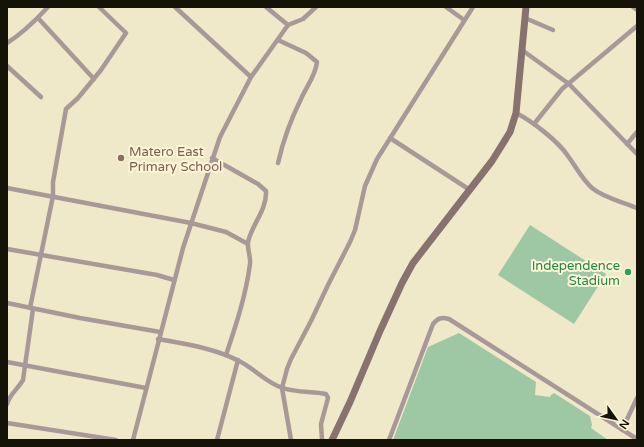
<svg xmlns="http://www.w3.org/2000/svg" width="644" height="447" viewBox="0 0 644 447" font-family="'Varela Round',sans-serif">
  <style>
    .pitch { fill: #9ec7a4 }
    .lines { fill: none; stroke-linecap: round; stroke-linejoin: round }
    .street { stroke: #a89897; stroke-width: 4.5 }
    .secondary { stroke: #887270; stroke-width: 7 }
    .education-dot { fill: #8d6e63; stroke: #fdf6d6; stroke-width: 1.5 }
    .leisure-dot { fill: #2e9e5b; stroke: #fdf6d6; stroke-width: 1.5 }
    .labels { text-anchor: middle; stroke-width: 4; stroke-linejoin: round; paint-order: stroke }
    .education-label { font-size: 13px; fill: #785e54; stroke: #fdf6d6; text-anchor: start }
    .leisure-label { font-size: 13px; fill: #27864d; stroke: #fdf6d6; text-anchor: end }
  </style>
  <rect width="100%" height="100%" fill="#efe8c9"/>
  <g class="pitch">
    <path d="M530,225L606,274L574,324L498,275Z"/>
    <path d="M459,333L536,382L535,395L550,397L551,395L554,393L590,416L592,425L591,428L608,440H393L428,347Z"/>
  </g>
  <g class="lines">
    <g class="street">
      <path d="M175,7L251,77"/>
      <path d="M266,7L288,25"/>
      <path d="M446,7L464,20"/>
      <path d="M633,7L637,10"/>
      <path d="M38,18L94,79"/>
      <path d="M525,18L553,30"/>
      <path d="M278,40L306,53L317,62C316,75 306,87 301,99C291,119 283,141 278,163"/>
      <path d="M7,43C23,33 36,20 48,7"/>
      <path d="M522,50L569,84L637,154"/>
      <path d="M7,66L41,97"/>
      <path d="M516,113C532,121 558,141 568,156C576,167 582,179 592,188C604,198 623,202 637,208"/>
      <path d="M534,124L562,89L637,26"/>
      <path d="M390,138L470,190"/>
      <path d="M627,144L637,132"/>
      <path d="M212,158L258,184L266,191C267,210 252,224 248,242C247,249 251,257 250,264C246,295 236,325 226,355"/>
      <path d="M7,188L191,223L226,232L248,244"/>
      <path d="M7,249L157,275L174,280"/>
      <path d="M7,303L80,318L160,332"/>
      <path d="M30,308L53,196V182L66,109L78,98L101,70L126,33L99,7"/>
      <path d="M158,339C185,344 214,348 239,361C254,368 266,383 283,388C297,393 312,391 326,394L328,398L321,424L322,440"/>
      <path d="M7,362L146,388"/>
      <path d="M7,404C10,394 17,390 23,380L33,309"/>
      <path d="M7,423L116,440"/>
      <path d="M622,430L637,398"/>
      <path d="M133,440L183,248L220,137L251,77L288,25L303,19L316,7"/>
      <path d="M217,440L238,360"/>
      <path d="M291,440L282,388L287,369L291,359L311,321L328,285L350,242L355,230L365,186L377,159L473,7"/>
      <path d="M389,440L433,324C438,318 441,317 449,319L637,439"/>
    </g>
    <path class="secondary" d="M332,440L350,402L380,331L402,283L413,263L492,161L510,132L516,113L526,7"/>
  </g>
  <circle class="education-dot" cx="121" cy="158" r="4"/>
  <circle class="leisure-dot" cx="628" cy="272" r="4"/>
  <g class="labels">
    <g class="education-label">
      <text x="129" y="156">Matero East<tspan x="129" dy="15">Primary School</tspan></text>
    </g>
    <g class="leisure-label">
      <text x="620" y="270">Independence<tspan x="620" dy="15">Stadium</tspan></text>
    </g>
  </g>
  <rect width="644" height="447" fill="none" stroke="#151207" stroke-width="16"/>
  <g transform="translate(616 419) rotate(123)" stroke="#fdf6d6" stroke-width="3" paint-order="stroke">
  <path d="M0-3L7 15L0 10L-7 15Z" fill="#151207"/>
  <text y="-6" font-size="11" font-weight="bold" text-anchor="middle" fill="#151207">N</text>
  </g>
</svg>
